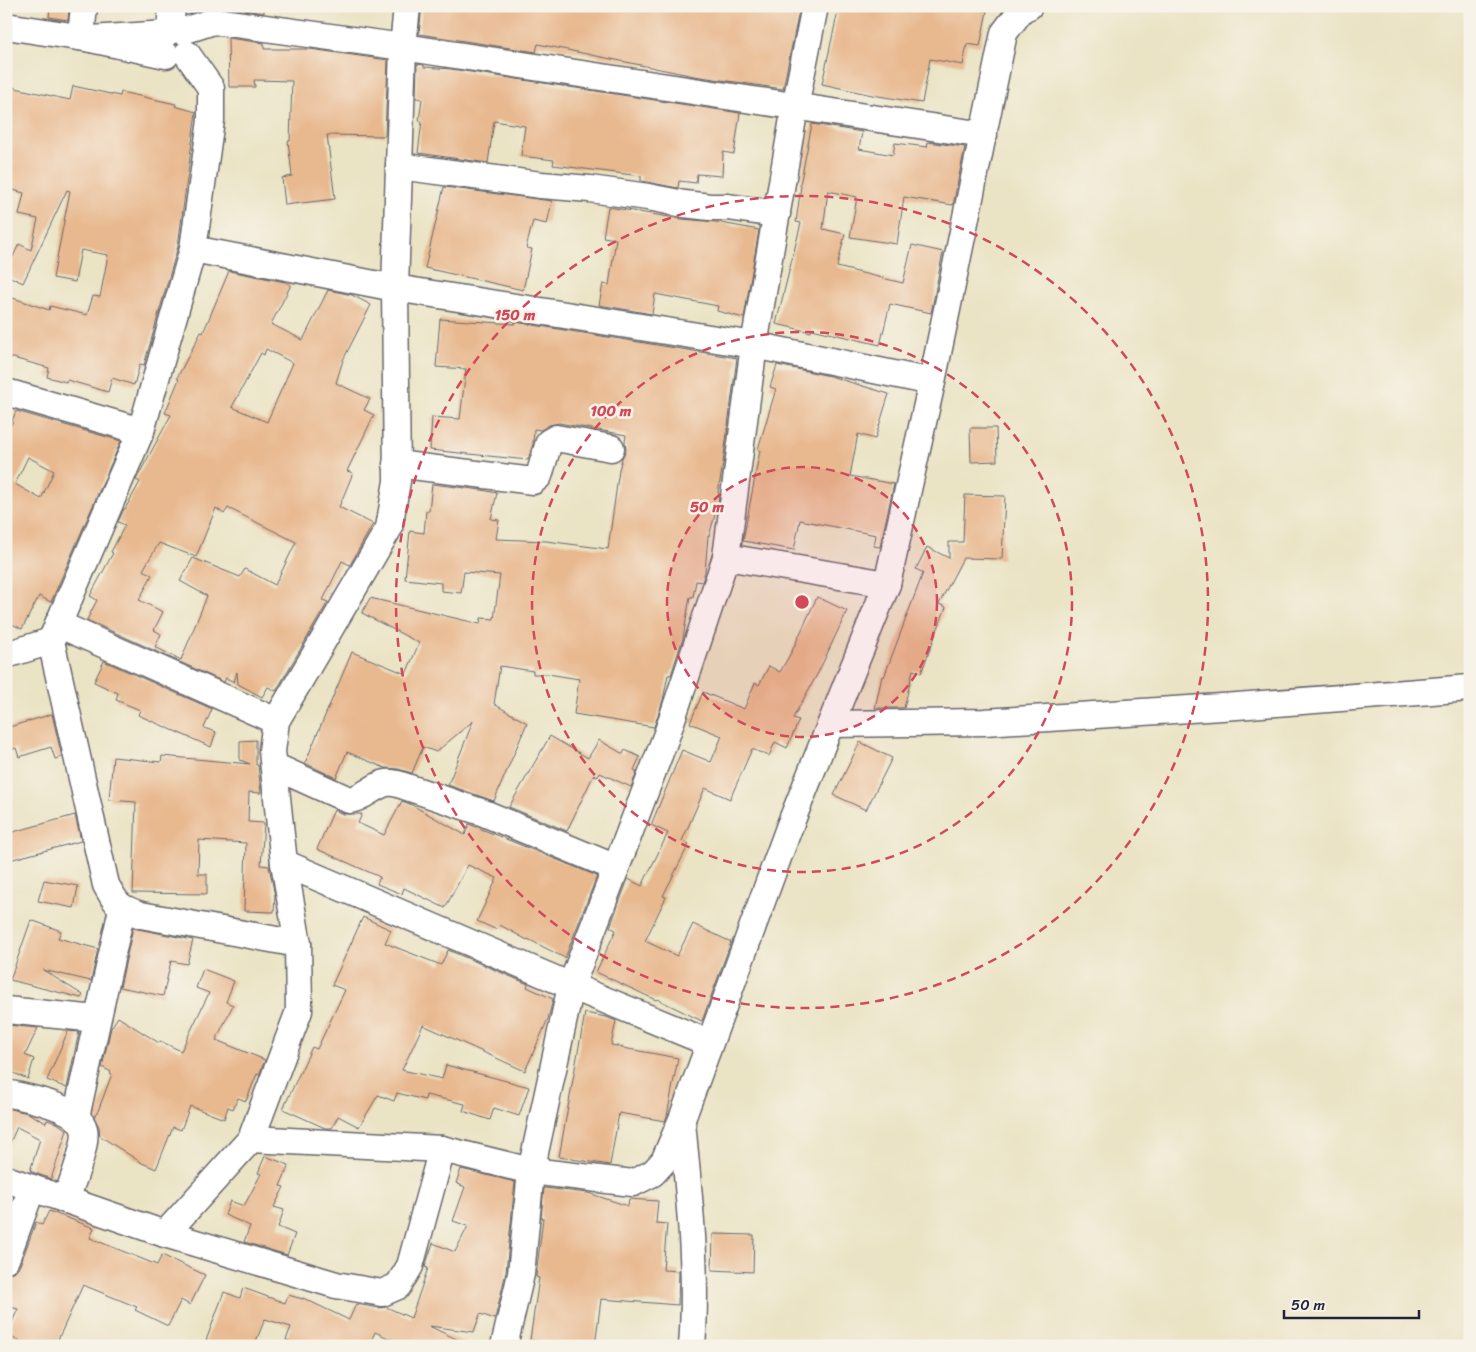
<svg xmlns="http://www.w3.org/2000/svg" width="1476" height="1352" viewBox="0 0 1476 1352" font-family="Sriracha,sans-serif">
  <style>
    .building { fill: #e8b88e; fill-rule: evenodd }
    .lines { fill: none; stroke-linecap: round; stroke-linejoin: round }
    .minor-casing { stroke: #68666b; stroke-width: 29 }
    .minor { stroke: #fff; stroke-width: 26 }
    .ring { fill: none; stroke: #d1495b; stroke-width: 2.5; stroke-dasharray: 9 6 }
    .centre { fill: #d1495b; stroke: #f7f3e8; stroke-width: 2.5 }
    .ring-label { font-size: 15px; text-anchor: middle; font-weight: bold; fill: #d1495b; stroke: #f7f3e8; stroke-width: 5; stroke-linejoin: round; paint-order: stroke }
  </style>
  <rect width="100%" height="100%" fill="#f7f3e8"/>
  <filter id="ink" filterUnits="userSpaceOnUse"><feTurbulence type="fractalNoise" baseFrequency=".02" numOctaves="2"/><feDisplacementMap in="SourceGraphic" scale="10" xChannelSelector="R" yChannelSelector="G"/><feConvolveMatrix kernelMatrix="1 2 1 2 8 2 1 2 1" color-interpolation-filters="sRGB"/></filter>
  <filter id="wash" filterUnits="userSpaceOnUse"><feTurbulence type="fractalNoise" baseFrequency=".0096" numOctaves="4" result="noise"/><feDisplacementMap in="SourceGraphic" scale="20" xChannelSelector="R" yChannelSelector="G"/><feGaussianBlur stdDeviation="1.12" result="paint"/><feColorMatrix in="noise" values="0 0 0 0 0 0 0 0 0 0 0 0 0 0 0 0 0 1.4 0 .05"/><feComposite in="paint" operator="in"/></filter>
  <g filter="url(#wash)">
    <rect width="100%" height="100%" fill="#eae3c4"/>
    <g id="blocks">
      <g class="building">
        <path d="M50,6H69L68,20L49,17Z"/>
        <path d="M217,6H264V13Z"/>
        <path d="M422,6H800L783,89L694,76L538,44L536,52L419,34Z"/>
        <path d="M839,6H962L987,11L980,46L967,44L963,65L930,59L922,103L872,95L822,84Z"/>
        <path d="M228,38L264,43V49H310L388,60L385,136L327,135L335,199L285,205L282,178L292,176L288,141H290L292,81L254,80L255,87H229Z"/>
        <path d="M417,64L424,65V67L451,69L740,113L734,154L723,152L722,176L697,174L696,183L679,181L678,188L641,181V176L553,165L554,160L521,156L525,126L494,121L488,163L418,153L422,121H419L422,99L416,98Z"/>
        <path d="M6,86L70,100L73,86L120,96L121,92L176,104L175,106L196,112L178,246L144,365L140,364L134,385L112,378L108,392L67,380L66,382L47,377L49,368L6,356V309L10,297L49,310L50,306L87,315L93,296L100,297L108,255L81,250L75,282L53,278L70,191L67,190L23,283L6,275V271L19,244L31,250L38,219L19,215L24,193L6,188Z"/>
        <path d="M812,124L862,132L859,149L893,155L895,143L927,147L928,142L965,147L953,205L904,197L897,244L850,237L857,197L828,191L823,229L845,234L837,267L903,283L912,245L943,252L931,313L890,304L880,345L812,329L811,332L776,324L801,223L796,222L801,186L800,185Z"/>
        <path d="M444,187L552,201L547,224L533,221L526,248L532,249L523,290L425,268Z"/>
        <path d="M608,207L682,219L716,222L759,230L744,318L717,311L718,306L655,294L652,314L599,305L603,284L609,285L616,239L603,237Z"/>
        <path d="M229,271L285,282L291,285L271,324L303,340L328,290L352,295L371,305L343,360L336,383L370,399L364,410L374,415L347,471L353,473L339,507L373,524L350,565L342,561L323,600L328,602L325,607L276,691L268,687L262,697L238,684L237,672L234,682L226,678L224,682L87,620L97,600L90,596L113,553L111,552L125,525L118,522L124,509H125L140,482L136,480L137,478L171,415L165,413L179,379L177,378L201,332L203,333ZM266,349L293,363L267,422L232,407L261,353L264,355ZM216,508L224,514L228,508L296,542L275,585L245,569L240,577L193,558L180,581L207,596L181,660L155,647L161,634L154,630L163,612L139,600L152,575L143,570L159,543L196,557Z"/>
        <path d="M440,319L515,324V322L737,358L723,463L718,493L719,494L718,504L709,536H708L705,572L702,582L696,581L693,597H690L683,638L671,675H668L663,700L654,727L574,714L579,679L548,674H533V671L500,666L494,704L527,723L494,801L448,785L473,721L436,752L423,747L412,773L398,769L385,768L347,752L336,778L305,763L352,652L406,674L419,643L362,613L370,598L480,624L481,618L494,619L500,575L464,572L461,593L441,591V583L405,579L410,531L424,533L426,511H429L432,484L482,490L497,493L491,519L499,520L496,539L546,541L608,549L619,470L622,458L626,450L625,442L626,435L559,423L549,425L541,430L534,429L533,444L528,460L430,450L432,417L460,419L466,369L436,367Z"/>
        <path d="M777,365L830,376L889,394L875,439L858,434L850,476L894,484L880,547L874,546L876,535L800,520L794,550L743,541L760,450L758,449L776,389L770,387Z"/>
        <path d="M16,411L121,441L51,602L39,596L22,629L6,621V434L13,421H12ZM28,457L54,471L41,499L15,484Z"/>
        <path d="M970,428H996L997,461L971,462Z"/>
        <path d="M965,495L1005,496L1002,559L963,558L939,604L946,607L921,673L913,670L904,708H875L882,676L884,677L923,573L916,569L927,547L949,558V542H963Z"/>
        <path d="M817,597L847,611L819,671L793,718L799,720L787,748L775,742L769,756L752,749L730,799L705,788L682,841L689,844L663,896L666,897L645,941L677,956L693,924L731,942L702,1021L657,999L656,1000L596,972L616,930L610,927L628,879L642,886L668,833L651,825L682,750L711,762L722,736L690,723L703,692L744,709L755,683L759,685L769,666L780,672L792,651Z"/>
        <path d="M104,661L212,709L204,728L216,732L211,747L138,715L140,710L116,700L118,693L94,682Z"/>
        <path d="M52,714L62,757L55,759L51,747L19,757L16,748L6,752V728Z"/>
        <path d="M550,736L588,758L599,740L623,754L625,750L640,757L634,770L637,772L631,787L600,773L598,777L594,774L567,831L509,807Z"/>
        <path d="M256,740V765H258L261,793L249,792L248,822L264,823L261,865L269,866L275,896L274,912L244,911L246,843L199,840L198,874H207V894L133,893L136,802L109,800L113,757L161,762L162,756L250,764L240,760V741Z"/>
        <path d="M860,742L892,758L866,810L834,795Z"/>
        <path d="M402,801L412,805L465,835L469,824L597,876L565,958L528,939L527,940L500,925L497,930L477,921L497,878L468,865L445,908L404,888L402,894L377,884L380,877L317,849L334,810L343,814H362L358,823L384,835Z"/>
        <path d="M75,815L81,841L6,861V834Z"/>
        <path d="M44,880L78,886L74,908L38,901Z"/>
        <path d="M363,917L391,930L385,943L441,965L448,950L528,984L527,987L553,999L548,1019L525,1071L423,1025L402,1070L442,1079L446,1065L529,1087L519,1116L494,1108L490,1120L463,1111L465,1104L426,1095L425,1100L397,1093L394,1101L378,1095L359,1127L338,1116L332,1128H325L283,1109L312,1047L317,1049L345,990L332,985Z"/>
        <path d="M31,920L61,931L58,938L98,949L91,981L43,970L83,995L81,998L10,980Z"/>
        <path d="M133,928L193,940L187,964L171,961L163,996L120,987Z"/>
        <path d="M203,969L234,981L226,1002L233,1005L216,1040L265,1060L259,1075L257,1074L246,1101L238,1098L233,1109L228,1107L224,1119L190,1106L181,1130L173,1127L156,1169L142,1163L100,1136L99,1127L94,1117L98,1111L112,1074L110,1073L111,1072L102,1067L111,1028L118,1017L159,1043L160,1041L181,1051L209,993L196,988Z"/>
        <path d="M585,1013L606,1017L616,1021L611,1045L623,1047V1048L678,1058L667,1116L665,1121L619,1113L610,1165L559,1157Z"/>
        <path d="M6,1025L38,1028L25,1055L34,1059L28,1079L6,1070Z"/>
        <path d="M68,1031L79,1032L67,1088L47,1080Z"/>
        <path d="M6,1108L28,1113L46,1123L47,1120L57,1123L67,1130L51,1179L30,1171L40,1139L17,1127L6,1152Z"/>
        <path d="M265,1156L289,1165L280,1186L284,1187L274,1207L284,1210L278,1227L295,1234L287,1255L244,1242L250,1226L225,1215L230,1201L244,1206L261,1174L258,1173Z"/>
        <path d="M461,1169L515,1182L506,1272L495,1319L480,1314L474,1332L429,1326L471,1346H406L375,1332L369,1346H301L286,1340L291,1327L265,1319L254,1346H204L224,1292L240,1298L243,1288L285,1303L288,1295L303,1299V1298L349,1320L356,1304L379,1308L386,1307L411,1318L428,1268L425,1267L433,1243L455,1252L468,1226L453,1221L465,1187L456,1183Z"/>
        <path d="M544,1188L588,1193L628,1206L629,1199L658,1201L656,1223L667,1224L663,1270L679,1271L678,1305L601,1299L595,1346H574L530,1340L539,1278L536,1277L543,1218H541Z"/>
        <path d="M49,1211L94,1228L90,1238L157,1265L162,1255L205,1275L190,1305L181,1300L168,1326L135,1310L137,1307L83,1285L55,1346H30L6,1335L18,1309L6,1306V1274L15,1271L20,1265L36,1222L42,1225Z"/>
        <path d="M713,1234L754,1235L753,1272L712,1270Z"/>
      </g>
    </g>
  </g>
  <g filter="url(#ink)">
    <use href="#blocks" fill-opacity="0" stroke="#68666b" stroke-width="1"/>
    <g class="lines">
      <g class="minor-casing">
        <g id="minor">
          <path d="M6,26L91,39"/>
          <path d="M170,31L172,6"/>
          <path d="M183,31L214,21L403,47L984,135"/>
          <path d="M81,37L84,6"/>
          <path d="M187,54L211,88V120L193,249L141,431L51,641L106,885C118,906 118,907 141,915L298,944"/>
          <path d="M166,55L91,39L166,34"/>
          <path d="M399,166L541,185L590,189L648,197L684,204L710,207H728L777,214"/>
          <path d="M193,249L395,288L754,345L932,382"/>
          <path d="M6,392L141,431"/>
          <path d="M396,464L533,481L539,476L549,442L556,438L611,448"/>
          <path d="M726,557L887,584"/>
          <path d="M58,624L276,721"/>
          <path d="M6,655L51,641"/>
          <path d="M831,724L984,722L1237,706L1470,688"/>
          <path d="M274,766L349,800C364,798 373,786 386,783C389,782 394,783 398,784L484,813L616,868"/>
          <path d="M284,863L571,986L709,1043"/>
          <path d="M6,1010L97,1019"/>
          <path d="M6,1093C27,1098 78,1106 84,1129C88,1144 71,1184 66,1200"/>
          <path d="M76,1117L122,909"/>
          <path d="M682,1122C689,1197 698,1271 692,1346"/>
          <path d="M251,1139L442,1149L531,1171L633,1183L653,1173L664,1161L682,1119L790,825L887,584L932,382L1004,33L1022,9L1029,6"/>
          <path d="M6,1179L165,1234L251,1139L299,1011L298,944L284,863L272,751L276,721L389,528L397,481L395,288L403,47L407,6"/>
          <path d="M165,1234L336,1285L382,1293L398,1286L410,1266L442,1149"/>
          <path d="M6,1259L32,1188"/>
          <path d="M504,1346L521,1274L531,1171L571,986L667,734L726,557L754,345L795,107L815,6"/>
        </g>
      </g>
      <use href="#minor" class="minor"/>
    </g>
  </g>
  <circle cx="802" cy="602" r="135" fill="#d1495b" fill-opacity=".12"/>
  <g class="ring">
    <circle cx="802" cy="602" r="135"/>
    <circle cx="802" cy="602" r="270"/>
    <circle cx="802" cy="602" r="406"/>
  </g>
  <circle cx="802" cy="602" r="8" class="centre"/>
  <g class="ring-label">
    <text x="515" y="320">150 m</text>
    <text x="611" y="416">100 m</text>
    <text x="707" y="512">50 m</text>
  </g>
  <rect width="1476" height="1352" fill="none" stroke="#f7f3e8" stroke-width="25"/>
  <path d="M1284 1310v8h135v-8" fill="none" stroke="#22223b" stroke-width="2.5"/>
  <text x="1291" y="1310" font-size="15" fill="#22223b" stroke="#f7f3e8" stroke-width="4" paint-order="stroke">50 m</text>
</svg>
